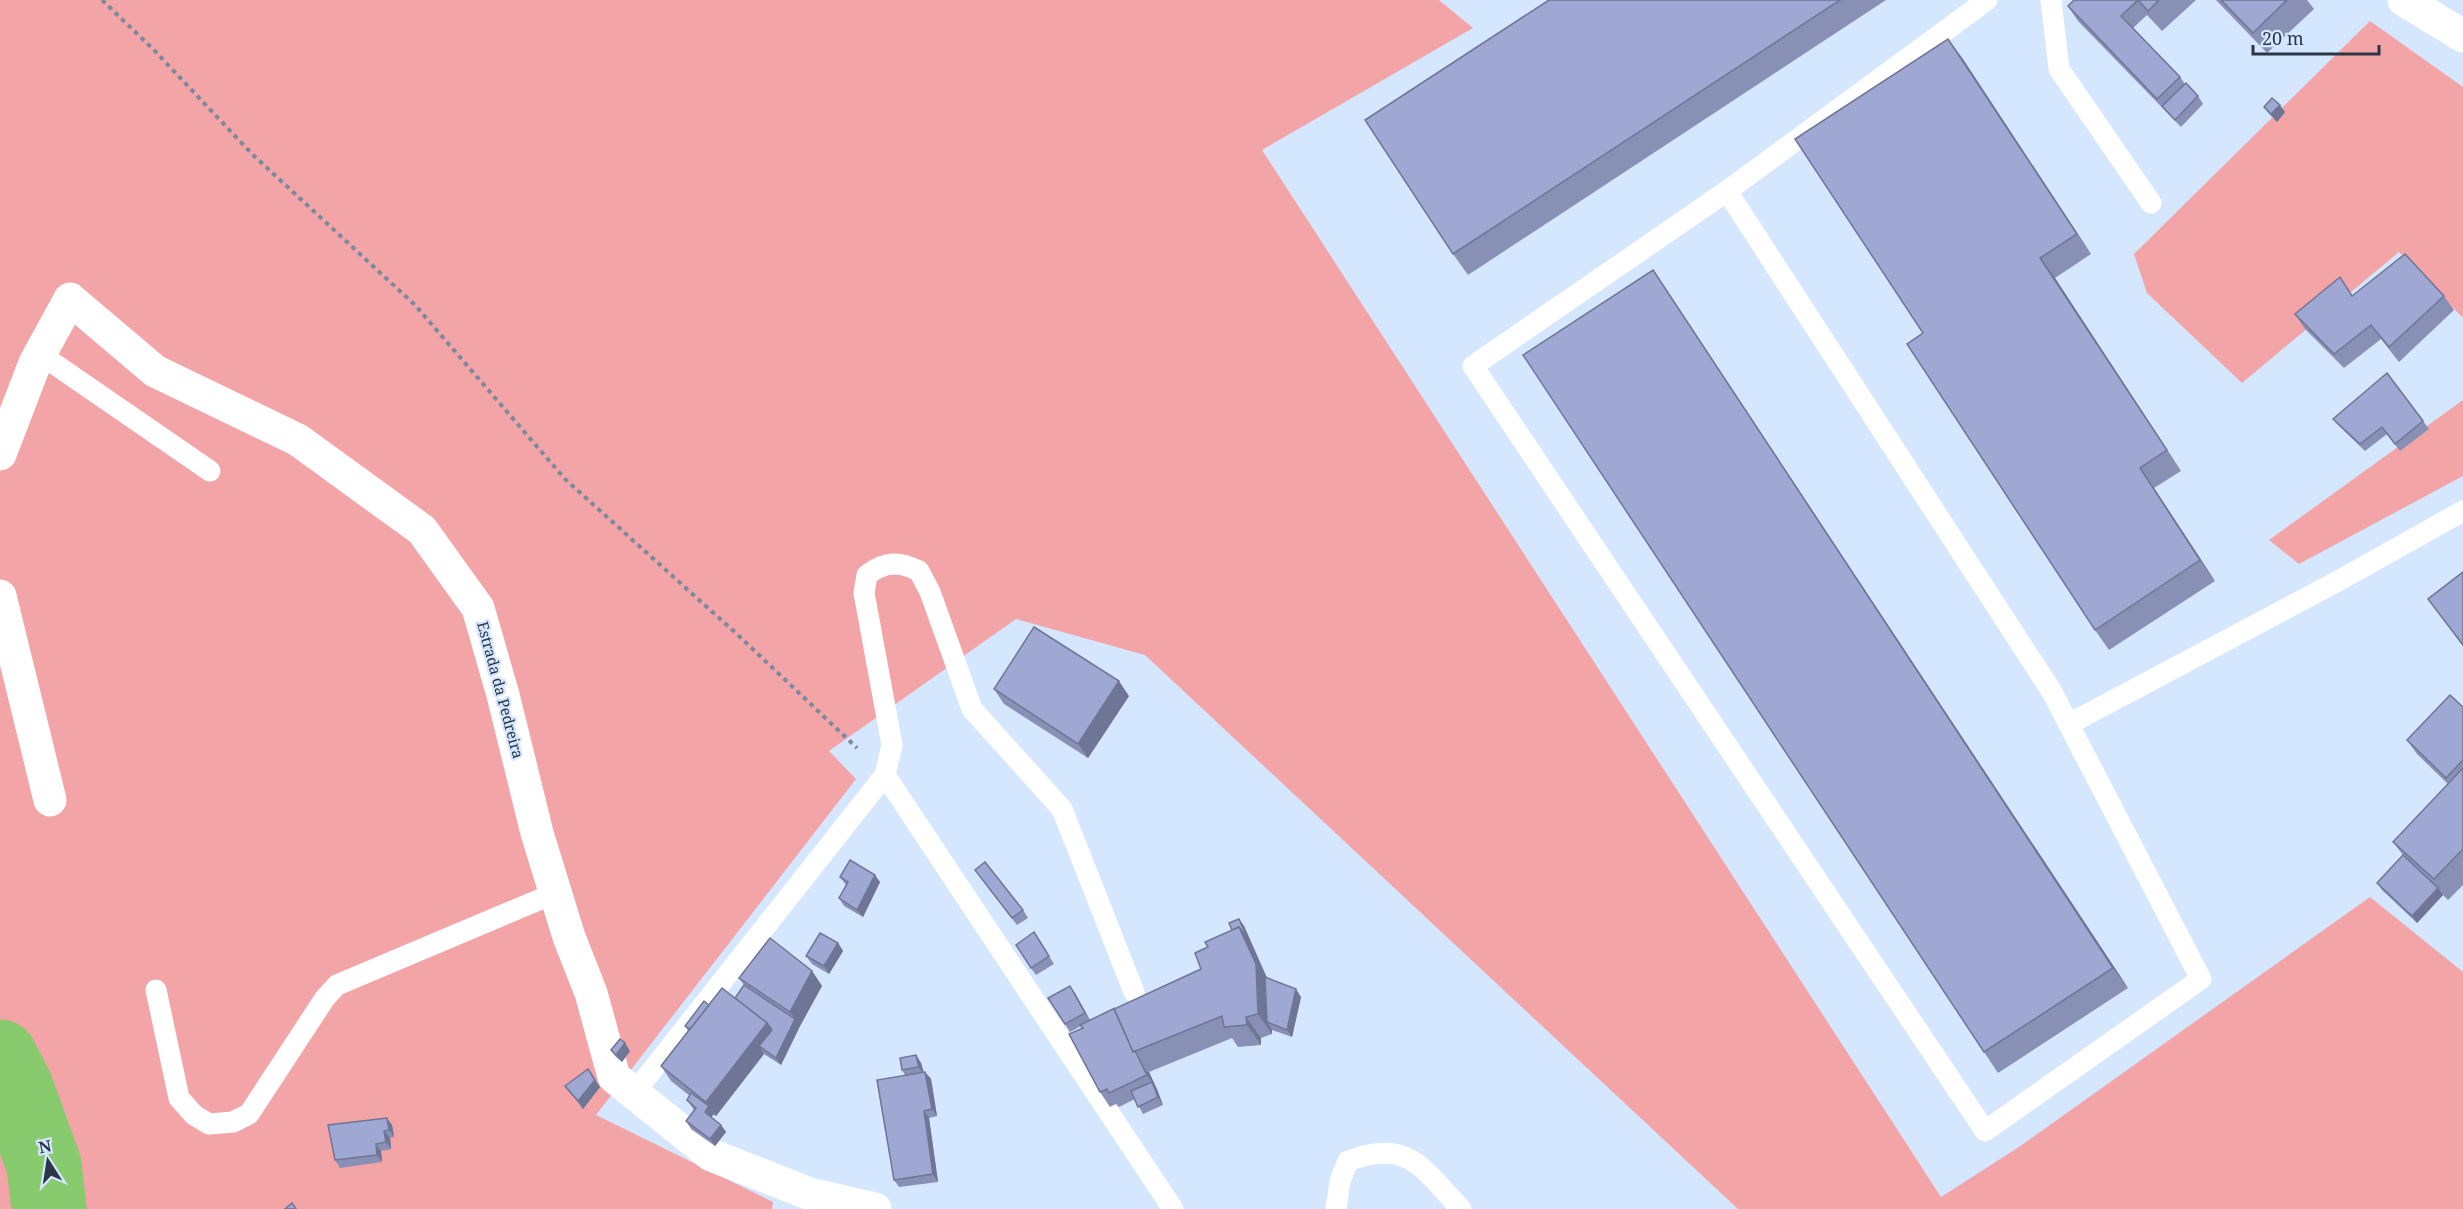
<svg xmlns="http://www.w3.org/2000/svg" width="2463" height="1209" viewBox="0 0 2463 1209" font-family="'Noto Serif',serif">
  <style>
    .green { fill: #f3a4a6 }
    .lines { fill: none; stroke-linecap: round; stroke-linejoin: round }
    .river { stroke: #88ca6e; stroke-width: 75 }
    .path { stroke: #7a899d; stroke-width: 4; stroke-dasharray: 4.5 4.5; stroke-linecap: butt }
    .service { stroke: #fff; stroke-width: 21 }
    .minor { stroke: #fff; stroke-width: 33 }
    .tertiary { stroke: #fff; stroke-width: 33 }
    .wall { fill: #8990b5 }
    .shaded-wall { fill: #6f7594 }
    .building { fill: #9fa7d3; stroke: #6f7594; stroke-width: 1.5 }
    .labels { text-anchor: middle; stroke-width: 4.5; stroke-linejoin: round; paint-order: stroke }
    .street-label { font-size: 15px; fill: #2a3646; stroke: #d5e6ff }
  </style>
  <rect width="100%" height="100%" fill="#d5e6ff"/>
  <g class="green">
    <path d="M0,0H1439L1473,28L1262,150L1941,1197L2019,1147L2370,897L2463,972V1209H1738L1145,655L1016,619L829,751L856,779L596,1115L773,1202L772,1209H0Z"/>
    <path d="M2370,21L2463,87V318L2399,252L2242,383L2147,293L2134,254Z"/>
    <path d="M2463,400V476L2299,564L2269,540Z"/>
  </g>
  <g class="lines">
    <path class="river" d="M0,1057L16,1088L44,1165L49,1209"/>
    <path class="path" d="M102,0L154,50L252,154L415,305L565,479L739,636L857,748"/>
    <g class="service">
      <path d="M2051,0L2059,69L2151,203"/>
      <path d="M1727,191L2052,692L2201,979L1985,1131L1473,366L1727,191L1987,0"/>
      <path d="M40,354L210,471"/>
      <path d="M2069,724L2338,581L2463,511"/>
      <path d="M885,775L1173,1209"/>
      <path d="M156,990L179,1098L194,1115L209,1124L233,1122L249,1114L325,998L337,985L555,893"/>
      <path d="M634,1093L885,775L892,745L864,593L867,575C885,561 899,561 919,571L930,592L972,709L1062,809L1134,992"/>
      <path d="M1336,1209L1340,1181L1348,1161C1409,1138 1423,1169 1461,1209"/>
    </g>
    <g class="minor">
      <path d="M0,454L35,363L70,299L155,371L298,440L422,530L478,608L503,695L537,833L569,937L591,993L614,1077L711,1155L810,1194L875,1209"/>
      <path d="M0,596L50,800"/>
    </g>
    <path class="tertiary" d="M2404,0L2463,36"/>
  </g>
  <g class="wall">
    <path d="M1549,0H1886L1468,275L1453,254Z"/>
    <path d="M2074,0H2196L2162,31L2147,15L2133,28L2180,77L2185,84L2198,96L2203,104L2181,127L2078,21L2068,6Z"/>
    <path d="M2216,0H2307L2314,9L2267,53Z"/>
    <path d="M1948,39L2091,254L2055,278L2181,471L2154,488L2215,581L2109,650L2095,630Z"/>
    <path d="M2264,107L2285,112L2277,122L2269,114Z"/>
    <path d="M1667,291L2128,988L1998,1073L1984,1052Z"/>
    <path d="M2353,296H2444L2454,310L2399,362L2381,339L2344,368L2305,329L2295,314Z"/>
    <path d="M2333,419L2423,421L2429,429L2400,451L2387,434L2365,451L2339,426Z"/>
    <path d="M2463,572V646L2428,599Z"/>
    <path d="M994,689L1129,696L1088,758L1004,704Z"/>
    <path d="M2463,707V885L2448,900L2443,895L2417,923L2382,890L2377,883L2403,855L2393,842L2448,784L2417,754L2407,740Z"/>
    <path d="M840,877L880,882L863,917L844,906L839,898L846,885Z"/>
    <path d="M980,877L1023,910L1028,918L1017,925Z"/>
    <path d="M1239,919L1244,926L1267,978L1301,997L1292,1037L1272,1030V1034L1261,1038V1045L1238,1047L1232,1038L1149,1072L1163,1105L1143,1114L1135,1099L1119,1107L1116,1104L1110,1107L1100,1092L1082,1028L1081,1026L1070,1032L1065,1024L1070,986L1090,1020L1201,969L1208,947L1232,930Z"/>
    <path d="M1034,932L1054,964L1036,975L1031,968Z"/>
    <path d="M838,943L843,951L829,974L812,964L806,956Z"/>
    <path d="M812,971L822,986L800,1026L781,1065L764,1054L716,1116L713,1114L711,1117L721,1125L726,1132L715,1146L691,1129L686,1121L694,1110L687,1100L690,1096L671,1081L661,1066L688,1031L685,1026L709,1005L735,998L744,985L739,978Z"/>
    <path d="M611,1050L630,1051L622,1062L616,1057Z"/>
    <path d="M916,1055L921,1063L924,1072H925L931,1079L937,1116L929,1118L938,1182L899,1187L894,1180L905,1075L902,1070Z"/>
    <path d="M565,1086L600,1087L583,1109Z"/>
    <path d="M387,1118L392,1125L394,1137L390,1138L391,1149L381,1151L382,1162L340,1168L335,1160Z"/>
  </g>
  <g class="shaded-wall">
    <path d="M1948,39L1963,59L2091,254L2077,234Z"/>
    <path d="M2280,105L2285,112L2277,122L2271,114Z"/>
    <path d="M2040,258L2055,278L2181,471L2167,450Z"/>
    <path d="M1653,270L1667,291L2128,988L2113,968Z"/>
    <path d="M2140,468L2154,488L2215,581L2200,560Z"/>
    <path d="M1119,681L1129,696L1088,758L1078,744Z"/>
    <path d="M875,875L880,882L863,917L857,910Z"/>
    <path d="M2438,888L2443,895L2417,923L2412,916Z"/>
    <path d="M1239,919L1244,926L1270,985L1267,1022L1272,1030V1034L1258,1014L1239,927Z"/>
    <path d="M838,943L843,951L829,974L824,966Z"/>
    <path d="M812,971L822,986L800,1026L781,1065L776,1058L795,1019L790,1012Z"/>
    <path d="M1070,986L1075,993L1090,1020L1085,1013Z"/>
    <path d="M1296,989L1301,997L1292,1037L1287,1030Z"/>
    <path d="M1246,1017L1261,1038V1045L1247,1025Z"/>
    <path d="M767,1023L777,1037L759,1046L764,1054L716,1116L706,1102Z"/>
    <path d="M625,1043L630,1051L622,1062L616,1055Z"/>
    <path d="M916,1055L921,1063L924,1075L919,1067Z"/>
    <path d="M1143,1066L1147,1072H1149L1157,1089L1147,1075Z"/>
    <path d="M588,1069L600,1087L583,1109L578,1101Z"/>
    <path d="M925,1072L931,1079L937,1116L932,1109Z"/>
    <path d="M1152,1082L1157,1089L1163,1105L1158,1097Z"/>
    <path d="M709,1106L714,1114L710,1119L705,1112Z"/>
    <path d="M924,1111L929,1118L938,1182L933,1174Z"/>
    <path d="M387,1118L392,1125L394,1137L389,1130Z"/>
    <path d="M721,1125L726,1132L715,1146L710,1139Z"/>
    <path d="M384,1131L390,1138L391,1149L386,1142Z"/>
    <path d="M376,1144L381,1151L382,1162L377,1155Z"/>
  </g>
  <g class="building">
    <path d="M1549,0H1840L1453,254L1365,120Z"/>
    <path d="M2074,0H2138L2121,16L2180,77L2157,99L2068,6Z"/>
    <path d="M2138,0H2159L2148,11Z"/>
    <path d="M2221,0H2287L2253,33Z"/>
    <path d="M1948,39L2077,234L2040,258L2167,450L2140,468L2200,560L2095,630L1907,344L1923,333L1795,139Z"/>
    <path d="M2186,83L2198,96L2175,120L2162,106Z"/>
    <path d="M2272,98L2280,105L2271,114L2264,107Z"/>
    <path d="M2405,254L2444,296L2389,347L2371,325L2334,354L2295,314L2340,277L2352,296Z"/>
    <path d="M1653,270L2113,968L1984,1052L1523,355Z"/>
    <path d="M2387,373L2423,421L2395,444L2382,427L2360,444L2333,419Z"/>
    <path d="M2463,572V645L2428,599Z"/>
    <path d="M1034,627L1119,681L1078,744L994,689Z"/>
    <path d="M2450,695L2463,707V760L2446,778L2407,740Z"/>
    <path d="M2463,768V849L2434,879L2393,842Z"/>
    <path d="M2403,855L2438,888L2412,916L2377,883Z"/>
    <path d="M850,860L875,875L857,910L839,898L848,882L840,877Z"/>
    <path d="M985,862L1023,910L1012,918L975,870Z"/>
    <path d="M1239,919L1248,940L1239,927L1232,930L1229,923Z"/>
    <path d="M1239,927L1256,964L1258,1014L1246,1017L1247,1025L1224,1027L1222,1016L1133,1052L1114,1009L1201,969L1195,953L1208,947L1205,942Z"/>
    <path d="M1034,932L1049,956L1031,968L1016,945Z"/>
    <path d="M820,933L838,943L824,966L806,956Z"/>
    <path d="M770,938L812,971L790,1012L739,978Z"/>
    <path d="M1265,977L1296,989L1287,1030L1267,1022Z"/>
    <path d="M744,985L795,1019L776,1058L759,1046L772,1030L767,1023L735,998Z"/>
    <path d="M1070,986L1085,1013L1065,1024L1048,998Z"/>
    <path d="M722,988L767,1023L706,1102L661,1066Z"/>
    <path d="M704,1001L709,1005L690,1029L685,1026Z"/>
    <path d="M1115,1008L1114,1009L1133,1052L1135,1051L1147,1075L1109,1093L1107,1089L1100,1092L1069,1034L1083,1028L1080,1025Z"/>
    <path d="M620,1039L625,1043L616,1055L611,1050Z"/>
    <path d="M916,1055L919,1067L902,1070L900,1058Z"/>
    <path d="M588,1069L595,1080L578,1101L565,1086Z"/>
    <path d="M925,1072L932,1109L924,1111L933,1174L894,1180L877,1080Z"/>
    <path d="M1152,1082L1158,1097L1138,1107L1131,1091Z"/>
    <path d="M691,1093L709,1106L705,1112L721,1125L710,1139L686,1121L696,1108L687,1100Z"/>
    <path d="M387,1118L389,1130L384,1131L386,1142L376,1144L377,1155L335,1160L328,1125Z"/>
    <path d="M292,1203L296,1209H285Z"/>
  </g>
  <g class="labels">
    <g class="street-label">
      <text transform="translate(500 690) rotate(75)" y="5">Estrada da Pedreira</text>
    </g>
  </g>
  <g transform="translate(48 1161) rotate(348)" stroke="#d5e6ff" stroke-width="4.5" paint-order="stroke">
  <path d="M0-4.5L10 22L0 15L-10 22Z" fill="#2a3646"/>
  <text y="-9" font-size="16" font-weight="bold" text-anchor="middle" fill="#2a3646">N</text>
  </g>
  <path d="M2253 45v9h126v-9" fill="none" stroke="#2a3646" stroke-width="3"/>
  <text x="2262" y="45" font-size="18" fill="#2a3646" stroke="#d5e6ff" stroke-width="4.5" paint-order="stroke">20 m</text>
</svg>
